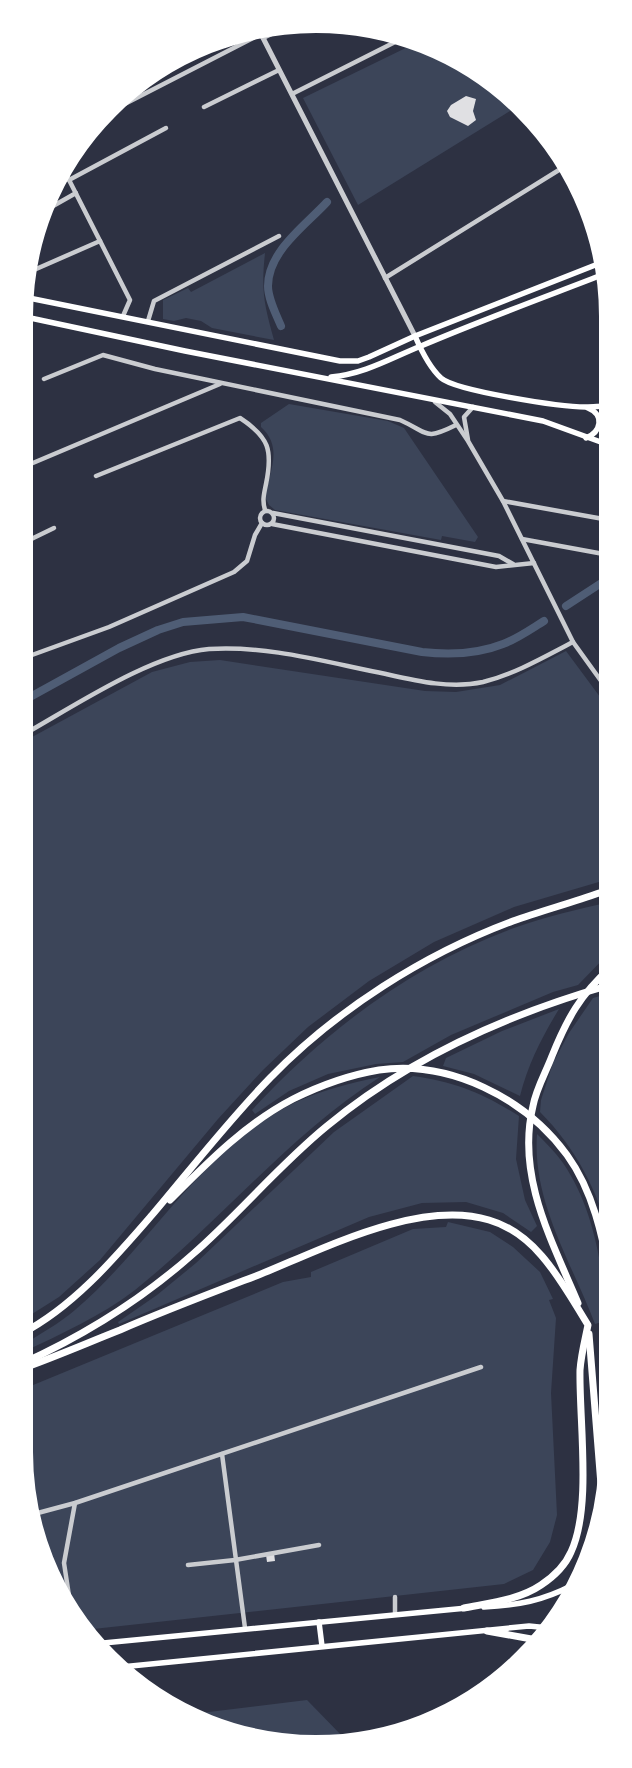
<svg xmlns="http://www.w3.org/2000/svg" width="632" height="1768" viewBox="0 0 632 1768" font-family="'Work Sans',sans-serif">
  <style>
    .green { fill: #3c4559 }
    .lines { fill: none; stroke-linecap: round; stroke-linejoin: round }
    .canal { stroke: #4f5d75; stroke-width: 8 }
    .building { fill: #e0e0e3 }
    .minor { stroke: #caccd0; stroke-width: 4.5 }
    .tertiary { stroke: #caccd0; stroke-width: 5 }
    .secondary { stroke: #fff; stroke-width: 5.5 }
    .primary { stroke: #fff; stroke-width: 7 }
    .trunk { stroke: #fff; stroke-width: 7 }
    .rim { fill: none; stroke: #fff; stroke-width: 6 }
  </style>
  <rect width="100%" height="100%" fill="#2d3142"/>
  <g class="green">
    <path d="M418,42L464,61L518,106L358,205L303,98Z"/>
    <path d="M265,253C261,291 264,304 274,340L212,328L201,321L186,318L174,321L163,319V300L188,288L191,292Z"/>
    <path d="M289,404L388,421L404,428L478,537L475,542L442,536L441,540L275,510L269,505L265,497C269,472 284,448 261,427V423Z"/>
    <path d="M566,651L609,709V879L514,907L434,942L369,981L308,1027L263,1070L218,1119L100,1260L59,1297L21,1321V743L152,672L190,662L220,660L425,691L456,692L500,685Z"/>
    <path d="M610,902V952L578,985L553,992L451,1035L403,1062L376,1064L328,1074L289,1091L255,1114L252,1110C325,1031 412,965 514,928C545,917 578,909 610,902Z"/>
    <path d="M610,993V1240C599,1192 575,1147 540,1112L541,1100L553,1063L569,1033L593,998Z"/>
    <path d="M559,1009C542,1037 528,1064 520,1096L474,1074L443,1066L446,1058L502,1031Z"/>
    <path d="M413,1076C455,1082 483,1093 519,1116L516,1159L525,1200L537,1226L531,1232L503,1213L466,1202L422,1203L369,1217L119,1324L118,1322L157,1295L196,1263L334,1132Z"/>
    <path d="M380,1077C288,1136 220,1222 135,1290C101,1316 61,1334 23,1352L22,1346C39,1334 59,1324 75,1310C151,1245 201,1149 294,1103C322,1090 350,1083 380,1077Z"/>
    <path d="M537,1134C546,1143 555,1152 563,1163C595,1210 601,1265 609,1320L595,1324C572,1263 532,1202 537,1134Z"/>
    <path d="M448,1222L490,1232L513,1247L540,1272L553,1299L549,1300L556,1318L551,1393L557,1515L550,1542L533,1570L504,1584L84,1630L44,1565L21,1452V1390L283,1282L311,1277V1272L413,1229L446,1227Z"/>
    <path d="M307,1700L346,1740L278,1744L184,1715Z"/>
  </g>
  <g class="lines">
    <g class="canal">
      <path d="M281,326C276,314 268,299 268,286C268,251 306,225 327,202"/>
      <path d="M566,606L609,578"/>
      <path d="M21,702L119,648L158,630L183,622L243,617L422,652C449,655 478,654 503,644C517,639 531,629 544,621"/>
    </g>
  </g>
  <g class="building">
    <path d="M466,96L476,99L473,111L476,120L468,126L450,117L447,111L451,105Z"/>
    <path d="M274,1553L275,1561L267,1562L266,1555Z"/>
  </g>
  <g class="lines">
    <g class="minor">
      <path d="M263,38L291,25"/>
      <path d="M292,94L405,37"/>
      <path d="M204,107L279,70"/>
      <path d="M113,110L261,34"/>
      <path d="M65,172L130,300L123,316"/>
      <path d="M69,180L166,128"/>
      <path d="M46,210L76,193"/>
      <path d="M27,273L100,241"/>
      <path d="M385,278L567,165"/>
      <path d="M148,321L154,301L279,236"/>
      <path d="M44,379L103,355L155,369L400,420C429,433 424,441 456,425"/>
      <path d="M435,402L450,414L468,441L503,501L573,642L609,692"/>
      <path d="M468,440L464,417L473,407"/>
      <path d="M21,468L220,384"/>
      <path d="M96,476L240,418C269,437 273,450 266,484C264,494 262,500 265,510"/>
      <path d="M503,501L609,520"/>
      <circle cx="267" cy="518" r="7"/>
      <path d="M273,513L499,556L513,564"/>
      <path d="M272,524L496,567L534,563"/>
      <path d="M522,539L609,555"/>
      <path d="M21,544L54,528"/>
      <path d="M21,640L25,650L32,655L109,627L234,572L247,561L255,535L262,523"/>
      <path d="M21,736C73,707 151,654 209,649C268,645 329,663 386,674C417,681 451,689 483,682C515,674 544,657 573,642"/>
      <path d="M222,1454L245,1628"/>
      <path d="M34,1514L75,1503L481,1367"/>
      <path d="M188,1565L235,1560L319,1545"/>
      <path d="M395,1597V1614"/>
      <path d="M71,1609L64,1563L75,1503"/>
    </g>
    <path class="tertiary" d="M259,30L415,336"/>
    <g class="secondary">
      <path d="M24,297L340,361H358L369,357L415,336L603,262"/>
      <path d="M21,316L185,351L543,421L609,445"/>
      <path d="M415,336C421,350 429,367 441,378C456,391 561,407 586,407C593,407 601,406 608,406"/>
      <path d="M331,377C365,374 391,358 421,346C482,320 545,297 607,273"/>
      <path d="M586,438C601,432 605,415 588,408"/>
      <path d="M484,1607C519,1605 542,1601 573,1585"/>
      <path d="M319,1622L322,1646"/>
      <path d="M93,1644L467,1608"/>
      <path d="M121,1667L529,1626L549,1628"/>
    </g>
    <path class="primary" d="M563,1612L565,1596L574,1586"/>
    <g class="trunk">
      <path d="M170,1200C208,1162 245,1124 293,1099C319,1086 349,1075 379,1070C450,1060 525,1098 567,1155C593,1191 603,1237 610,1279"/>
      <path d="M578,1303C552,1241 516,1176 533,1106C536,1089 546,1072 552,1056C567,1019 580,995 610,968"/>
      <path d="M21,1334C73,1307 114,1259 152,1215C191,1169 228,1121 270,1078C336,1010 424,954 513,921C541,911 571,903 599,893L610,892"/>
      <path d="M589,1334L603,1510"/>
      <path d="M21,1364C85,1335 140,1301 193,1254C239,1214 279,1165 327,1126C409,1058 508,1014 610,985"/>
      <path d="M21,1369C55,1357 87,1343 120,1330C166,1310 214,1292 261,1274C325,1248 420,1199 489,1220C538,1234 563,1285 588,1325C585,1340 581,1355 580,1370C579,1421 592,1507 571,1552C565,1566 553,1577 541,1585C519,1600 489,1603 464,1608"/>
      <path d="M487,1631L537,1640"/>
    </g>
  </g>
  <path d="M0 0H632V1768H0ZM316 30H316A286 286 0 0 1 602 316V1452A286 286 0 0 1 316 1738H316A286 286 0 0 1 30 1452V316A286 286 0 0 1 316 30Z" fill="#fff" fill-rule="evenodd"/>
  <path class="rim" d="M316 30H316A286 286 0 0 1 602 316V1452A286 286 0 0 1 316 1738H316A286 286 0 0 1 30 1452V316A286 286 0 0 1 316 30Z"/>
</svg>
